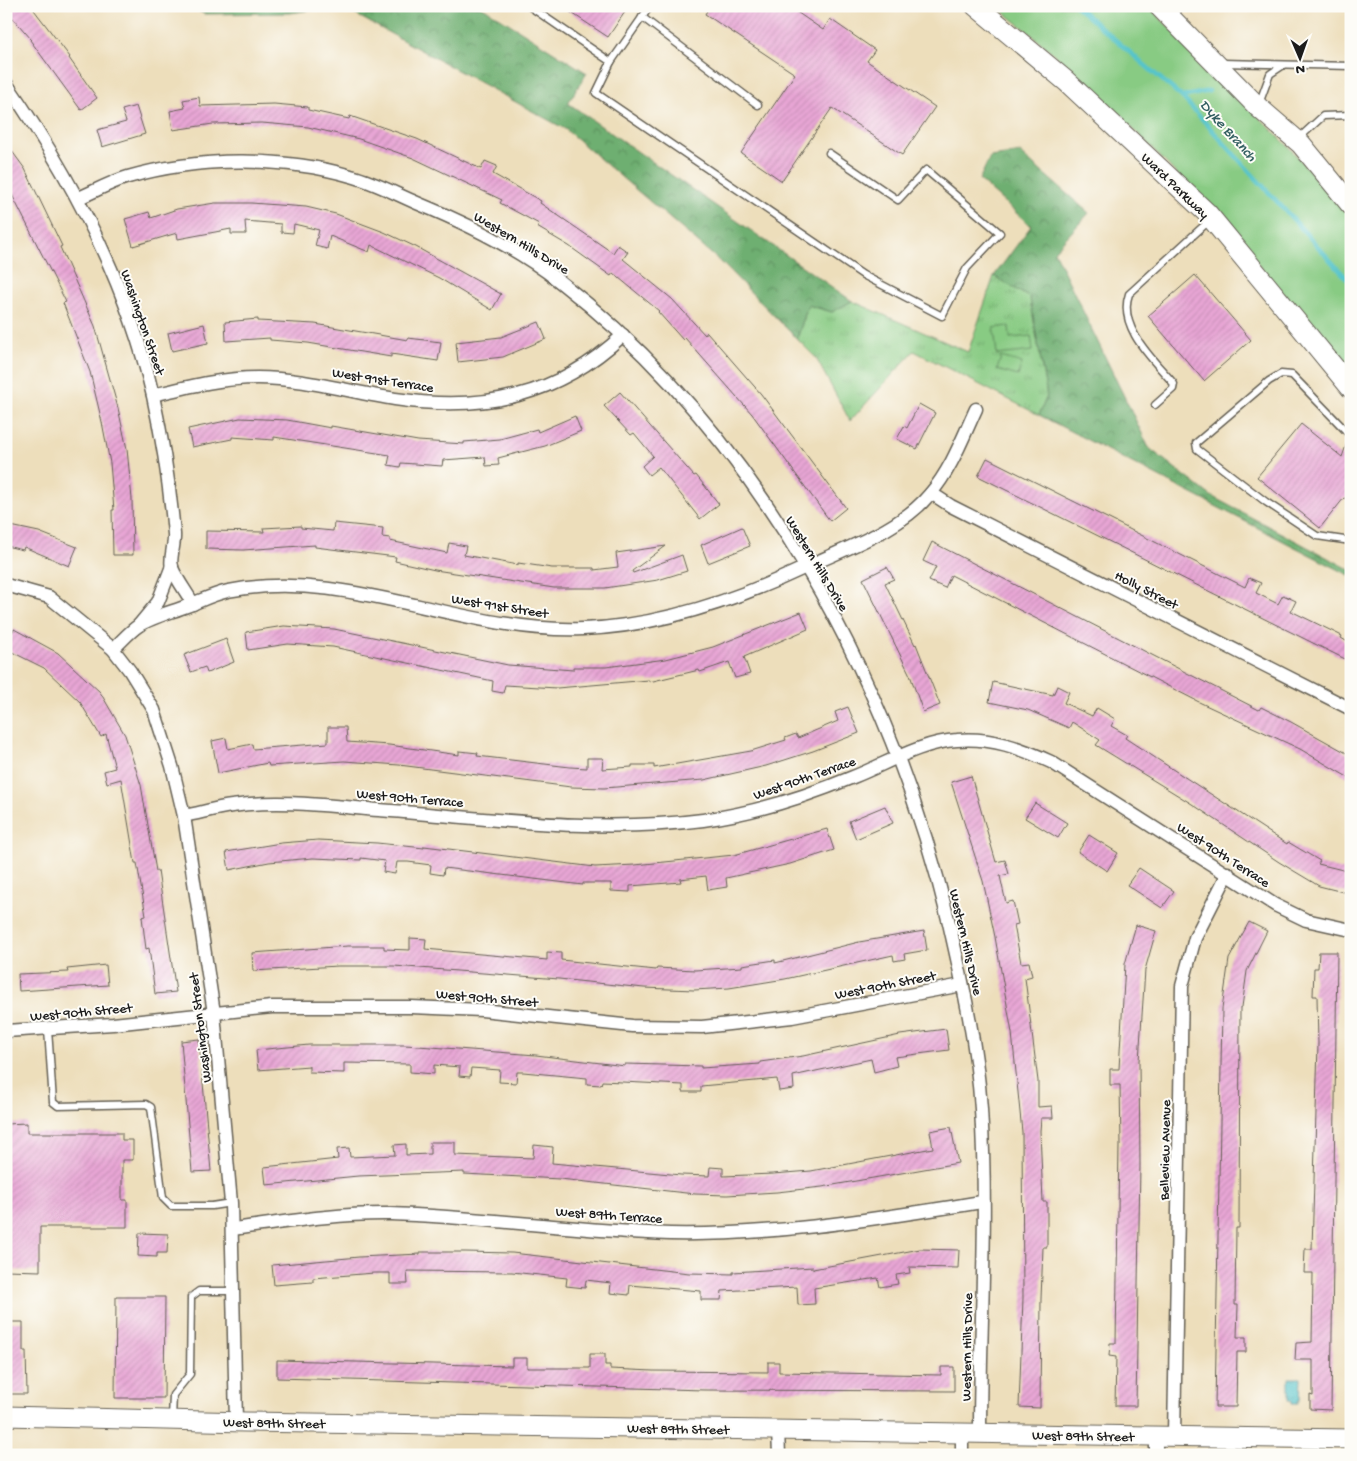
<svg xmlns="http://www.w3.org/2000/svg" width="1357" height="1461" viewBox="0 0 1357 1461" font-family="'Gochi Hand',sans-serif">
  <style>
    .grass { fill: url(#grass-tufts); stroke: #527450 }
    .forest { fill: url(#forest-crowns); stroke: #456646 }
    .green { fill: #88cb83; stroke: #527450 }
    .water { fill: url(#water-ripples); stroke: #397073 }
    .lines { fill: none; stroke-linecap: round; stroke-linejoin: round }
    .stream { stroke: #56c4ca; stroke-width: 4.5 }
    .building { fill: url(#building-hatch) }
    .lane-casing { stroke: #656054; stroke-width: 9 }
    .street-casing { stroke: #656054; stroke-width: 15 }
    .secondary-casing { stroke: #656054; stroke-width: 21 }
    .primary-casing { stroke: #656054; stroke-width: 22 }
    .lane { stroke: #fff; stroke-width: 6 }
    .street { stroke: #fff; stroke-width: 12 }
    .secondary { stroke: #fff; stroke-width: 19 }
    .primary { stroke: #fff; stroke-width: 20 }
    .labels { text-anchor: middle; stroke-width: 4; stroke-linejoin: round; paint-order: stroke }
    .street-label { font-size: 14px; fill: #1c1c1c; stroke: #fdfcf7 }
    .water-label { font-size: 15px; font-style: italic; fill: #335f62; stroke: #fdfcf7 }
  </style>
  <defs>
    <pattern id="grass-tufts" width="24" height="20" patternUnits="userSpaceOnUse" patternTransform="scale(1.25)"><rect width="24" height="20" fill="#88cb83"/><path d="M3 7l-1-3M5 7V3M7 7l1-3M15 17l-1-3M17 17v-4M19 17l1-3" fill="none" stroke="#75ae71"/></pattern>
    <pattern id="forest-crowns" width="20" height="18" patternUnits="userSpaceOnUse" patternTransform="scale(1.25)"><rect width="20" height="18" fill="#6eaf71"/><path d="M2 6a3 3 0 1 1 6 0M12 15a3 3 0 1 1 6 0" fill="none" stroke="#5a8e5c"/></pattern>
    <pattern id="water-ripples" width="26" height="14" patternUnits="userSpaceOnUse" patternTransform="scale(1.25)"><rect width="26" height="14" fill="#56c4ca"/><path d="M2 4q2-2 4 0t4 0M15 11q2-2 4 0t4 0" fill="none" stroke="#4aa8ad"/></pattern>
    <pattern id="building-hatch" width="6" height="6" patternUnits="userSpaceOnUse" patternTransform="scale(1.25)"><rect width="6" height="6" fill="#e8a6d5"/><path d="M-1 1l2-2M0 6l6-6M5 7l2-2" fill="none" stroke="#c68eb6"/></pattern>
  </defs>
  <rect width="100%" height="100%" fill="#fdfcf7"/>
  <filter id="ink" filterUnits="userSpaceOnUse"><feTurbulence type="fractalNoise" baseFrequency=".02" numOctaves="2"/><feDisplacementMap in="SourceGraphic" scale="10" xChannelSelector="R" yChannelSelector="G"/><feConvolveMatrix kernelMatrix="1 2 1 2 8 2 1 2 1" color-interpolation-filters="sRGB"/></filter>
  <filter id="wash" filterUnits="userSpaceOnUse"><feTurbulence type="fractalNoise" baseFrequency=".0096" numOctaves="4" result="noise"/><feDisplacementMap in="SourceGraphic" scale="20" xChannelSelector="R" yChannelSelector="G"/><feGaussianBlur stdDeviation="1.12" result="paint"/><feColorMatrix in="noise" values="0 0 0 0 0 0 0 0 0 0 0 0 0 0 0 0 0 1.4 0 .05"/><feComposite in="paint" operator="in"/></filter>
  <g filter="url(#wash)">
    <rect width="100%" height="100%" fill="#eddebb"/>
    <path class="grass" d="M994,276L1030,298L1047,396L1039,415L914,351L850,421L816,358L797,339L808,305L832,312L852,301L968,352Z"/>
    <g class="forest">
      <path d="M190,6H340L290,13L204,14Z"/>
      <path d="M340,6H480L486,9L587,73L568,103L852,301L832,312L808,305L797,339L722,263L565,129Z"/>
      <path d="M1020,153L1089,213L1054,251L1149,448L1211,496L1351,570V576L1039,415L1047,396L1030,298L994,276L1031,226L979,180L990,157Z"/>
    </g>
    <g class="green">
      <path d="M996,6H1148L1285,143L1351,217V372C1240,244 1131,111 996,6Z"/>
      <path d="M1009,326L1010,338L1031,336L1033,351L997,355L994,328Z"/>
      <path d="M1001,357L1022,363L1018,376L997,370Z"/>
    </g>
    <path class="water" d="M1289,1378H1301L1300,1400H1298V1403H1292V1400H1289Z"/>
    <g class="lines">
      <g class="stream">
        <path d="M1076,6L1182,97L1351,283"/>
        <path d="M1182,97L1209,91"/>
      </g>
    </g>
    <g id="blocks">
      <g class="building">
        <path d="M6,6H31L70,57L69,58L97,98L81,110L30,40L31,39L6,10Z"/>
        <path d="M561,6H629L608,37Z"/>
        <path d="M710,6H788L823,30L830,19L875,50L867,61L935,107L902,155L832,108L782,181L741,153L795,74L705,14Z"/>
        <path d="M199,97L200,106L274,104L308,107V110L349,119L350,116L417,139L481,169L485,161L497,166L493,174L541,201L540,203L613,253L618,245L628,252L623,259L672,299L705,335L707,332L761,394L846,508L830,521L752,414L685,338L683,340L658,312L659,311L613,273L611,276L569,246L537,227L539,224L500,203L502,200L413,158L359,139L308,127L262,123L213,124L173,130L170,111L185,108L183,100Z"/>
        <path d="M136,106L145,134L102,147L97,130L126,122L122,110Z"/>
        <path d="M6,143L25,169L62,246L60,247L95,326L118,408L127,449L132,499L133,555H113L112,510H114L110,463L102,422L90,372L63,303L66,302L6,183Z"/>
        <path d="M215,203H251L306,207L336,214L384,232L416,247L501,294L492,310L439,278L371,245L369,252L330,236L327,249L315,246L319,230L294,224L293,233L281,232V224L245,221L246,234H231V229L178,239L177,233L133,246L125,219L149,212L151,218L177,209Z"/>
        <path d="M1195,275L1251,340L1204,381L1148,316Z"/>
        <path d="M258,319V321L315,324L408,340V338L441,342L438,361L391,354V357L308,343L270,340V338L226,341L225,322Z"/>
        <path d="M539,322L546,339L503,357L458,362L456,342L501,337Z"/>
        <path d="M204,324L208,343L172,351L168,333Z"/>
        <path d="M620,392L694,476L696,475L719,504L700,519L659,467L649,475L642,466L653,456L634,433L631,435L604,406Z"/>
        <path d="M919,404L935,413L917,449L897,439L904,426L907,428Z"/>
        <path d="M575,416L581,431L545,446L498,458L499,465L486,466L485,457L443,460L442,466L401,463L400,467L388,465L390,455L274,437V440L232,437V439L192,447L188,429L240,418L287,420L331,428V426L418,441L464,444V442L500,439L537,429L538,432Z"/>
        <path d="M1301,424L1342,457L1348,440L1351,441V500L1344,498L1320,528L1257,477Z"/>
        <path d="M987,458L1245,587L1249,578L1261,583L1256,593L1278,604L1283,595L1296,601L1291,611L1342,636L1341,638L1351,644V662L978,476Z"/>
        <path d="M334,523L383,528L382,537L390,538V541L447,553L449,543L466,546L464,555L518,565V563L552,568H594V570L618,567L616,553L666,546L632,571L633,573L682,555L687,571L658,580L605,588H554L435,570L395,561L396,557L315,547V545L243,550L206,549V531L264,532L263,528L301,526V528L333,531Z"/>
        <path d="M6,525L39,532L77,547L69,566L24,547L23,550L6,546Z"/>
        <path d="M742,527L750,546L708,563L701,545Z"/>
        <path d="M932,542L1259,710L1261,707L1291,722L1343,751L1351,756V779L1300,749L1201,703L951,575L945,588L929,581L936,567L923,561Z"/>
        <path d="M887,567L894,579L885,583L915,645L916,644L940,705L923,712L910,675L863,579Z"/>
        <path d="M801,612L808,629L744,657L750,674L735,678L729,662L700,672L699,670L649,682V680L557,688L505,685L503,693L492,691L493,681L333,647L288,644L248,650L246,632L284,626L334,629L508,665L573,670V667H606L666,659L713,647Z"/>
        <path d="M14,629L58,653L100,692L125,735L141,785L156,871H158L176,992L155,994L149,948L146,949L142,917L146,916L137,863H135L121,779L107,783L104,771L115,768L106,734L101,737L80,702L44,668L6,649V643Z"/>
        <path d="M226,639L234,662L207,673L205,667L191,672L184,655Z"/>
        <path d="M993,682L1053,695L1057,686L1069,692L1064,703L1092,716L1097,708L1115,719L1111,726L1127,735L1125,738L1287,844L1288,842L1320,861L1318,864L1351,872V894L1319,886L1279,862L1192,804L1096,745L1100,740L1072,722L1069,728L1028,710L989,702Z"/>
        <path d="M848,707L859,733L813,751L766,766L704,780L604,788L571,787L399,765L344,761L269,766L268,763L218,773L212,741L226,738L228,749L252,744L253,749L328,743V727H346L347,742L389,745L459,755V751L478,753L477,756L570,767L587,768V758H603L602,769L632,767V765H654V768L751,751L786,740L785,738L796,734L798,738L838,721L835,712Z"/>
        <path d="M971,776L996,862L1005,860L1009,874L1000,876L1006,903L1013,901L1018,924L1014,925L1021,963L1029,962L1032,976L1025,978L1038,1081V1107L1052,1106L1053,1118H1041L1040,1131L1043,1202H1047V1247H1043L1041,1299L1040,1408L1019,1407L1023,1298L1022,1132L1012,1033L995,937L983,881L951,782Z"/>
        <path d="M1035,803L1067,823L1058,838L1025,818Z"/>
        <path d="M885,806L893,823L856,839L849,821Z"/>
        <path d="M827,829L834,850L790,864L726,878L727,887L708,890L706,876L680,879L681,882L630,886V892L611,891V883H583V885L444,868L443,875L430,873L431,865L408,862H397L395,874L383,872L385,861L361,858V860L313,858L269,862L229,870L226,852L281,843L318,840L377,843L424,848V846L595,867L635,865L734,855Z"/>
        <path d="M1089,835L1118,853L1107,871L1078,852Z"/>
        <path d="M1139,868L1174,891L1162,908L1127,885Z"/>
        <path d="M1249,922L1267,931L1247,971L1242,1007H1240L1239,1228H1236L1235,1305H1238L1237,1337H1246V1352H1237L1236,1407H1215L1222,1009L1229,959Z"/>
        <path d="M1136,925L1156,931L1145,970L1139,1061L1140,1165L1136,1406H1115L1116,1357L1109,1356L1110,1343H1116L1119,1145H1121L1120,1085H1110V1069H1119L1125,964Z"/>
        <path d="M924,931L927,950L904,954L905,959L894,961L893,955L785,979L729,988L694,990L644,988L559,979L394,966H338L253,971L252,953L348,946H384V949L410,950V938L426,939L425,949L547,960V952L561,953V960L656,970L657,968L695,970L742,967V965L775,960V963L859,942Z"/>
        <path d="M1319,952H1337L1331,1410L1310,1409V1395L1313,1396V1360H1295L1296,1343L1312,1342L1313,1273H1304L1305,1249H1312L1318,1044L1317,996H1313L1314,968H1318Z"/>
        <path d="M106,965L108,985L19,991L18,974L68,972L67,969Z"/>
        <path d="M946,1029L949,1050L895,1057L897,1066L874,1072L871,1059L793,1076L794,1089L779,1091L777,1079L701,1086V1092H683V1085L602,1081L601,1085L587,1084V1078L523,1072H517L516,1083L499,1082L500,1070L471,1068L470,1077L459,1076L460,1067L434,1065V1074L410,1072V1064L344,1063V1073L309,1072V1066L258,1070L256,1050L309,1045H405L536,1055L625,1066V1064L701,1066V1068L760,1064V1062L803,1056L900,1035Z"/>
        <path d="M199,1039L211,1171L192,1172L181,1041Z"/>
        <path d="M27,1123V1133H122V1140H133V1160H122V1200H127V1227H40V1271L6,1270V1124Z"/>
        <path d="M951,1127L958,1163L822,1187L777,1192L727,1195L695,1194L560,1179L464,1174V1172L358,1176L266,1185L264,1167L338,1159L337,1149L349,1148L350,1157L395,1155L394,1145L406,1144V1155L430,1154V1142H455V1155L533,1158L534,1145L553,1147L552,1163L681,1175L709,1176L710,1167L723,1168V1176L773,1174L811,1171L933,1148L930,1131Z"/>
        <path d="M139,1233L168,1234L167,1253H157V1257L138,1256Z"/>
        <path d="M920,1249L959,1250L958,1268L909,1267L910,1273L896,1275L898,1284L880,1287L878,1278L814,1288L815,1304L798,1305L797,1287L722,1291L721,1300H701V1291L630,1285L629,1295L610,1293L611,1283L586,1280L585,1288L566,1286L567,1278L512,1272L407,1271L408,1284H390V1273H374L313,1278V1282L274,1285L272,1265L359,1257L420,1254V1252H465L512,1253L689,1273L733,1274V1272L813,1267V1269Z"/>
        <path d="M116,1297H165L164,1398H115Z"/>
        <path d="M6,1322H23V1351H26L27,1394H6Z"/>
        <path d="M590,1354H605V1365H610V1369L653,1371L768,1372V1362H779V1372L941,1375V1367H954V1391L704,1390L277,1378V1360L512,1366V1358H527V1368H590Z"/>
      </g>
    </g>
  </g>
  <g filter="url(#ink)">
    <use href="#blocks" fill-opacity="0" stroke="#656054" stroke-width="1"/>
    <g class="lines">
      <g class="lane-casing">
        <g id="lane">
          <path d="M529,6L611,62L650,6"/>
          <path d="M642,17L758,105"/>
          <path d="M611,62L596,93L863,275L942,316L967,268L1000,233L926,170L898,200L829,153"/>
          <path d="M1222,63L1351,66"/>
          <path d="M1259,104L1270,74L1282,66"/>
          <path d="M1298,139L1323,116L1351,115"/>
          <path d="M1155,405L1173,389L1174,384C1155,361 1117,328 1129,294L1209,221"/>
          <path d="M1351,436L1292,375L1281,374L1269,381L1196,443L1197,449L1266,502L1317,536L1351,541"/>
          <path d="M48,1029L53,1102L58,1106L146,1104L151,1107L163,1198L171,1206H212L231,1203"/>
          <path d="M172,1419L173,1395L190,1374L191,1297L199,1291H233"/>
        </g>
      </g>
      <g class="street-casing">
        <g id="street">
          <path d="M6,83C72,178 127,283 153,396C163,442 170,488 174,534C175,545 169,559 172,568C177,580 187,593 193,604"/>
          <path d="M79,198C95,191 111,182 128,177C198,157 281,156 351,176C374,182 396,194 417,203C466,223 517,248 559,281C759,435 891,681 949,923C963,984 977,1047 981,1109C988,1217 980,1326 980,1433"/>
          <path d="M153,395C187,387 221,378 257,378C304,378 349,392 395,399C484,412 557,397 623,335"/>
          <path d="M931,493L951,506L1351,709"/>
          <path d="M6,585L49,597L113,649C121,642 129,632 138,626C151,617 172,612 187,606C200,601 214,594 228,591C348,567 463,634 583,629C661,626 736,600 806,567C848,547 899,531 930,494C951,470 963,437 976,409"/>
          <path d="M139,625L158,602L172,566"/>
          <path d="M113,649L130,671L154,710L172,766L184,816L214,1013L231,1203L236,1421"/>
          <path d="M184,816C200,813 216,808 232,806C281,799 330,806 379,810C486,818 596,834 703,820C755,813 805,797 853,777C886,764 921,742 957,740C991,737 1021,748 1051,762L1275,905L1306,920L1351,930"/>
          <path d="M6,1031L113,1024L272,1007H411L482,1010L632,1026L702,1027L792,1017L962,985"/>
          <path d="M233,1229C285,1222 338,1213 391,1214C484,1217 577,1231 670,1234C776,1236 879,1218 982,1202"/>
          <path d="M778,1430L779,1455"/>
          <path d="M1174,1436L1182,986L1195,938L1228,873"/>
          <path d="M962,1455V1433"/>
          <path d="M1156,1455V1435"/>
        </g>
      </g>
      <g class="secondary-casing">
        <path id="secondary" d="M6,1416L245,1422L1351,1439"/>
      </g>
      <g class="primary-casing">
        <g id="primary">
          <path d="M976,6L1066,81L1207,213L1351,388"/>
          <path d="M1159,6L1258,107L1301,144L1351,205"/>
        </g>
      </g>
      <use href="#lane" class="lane"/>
      <use href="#street" class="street"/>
      <use href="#secondary" class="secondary"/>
      <use href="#primary" class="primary"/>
    </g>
  </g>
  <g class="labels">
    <g class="street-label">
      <text transform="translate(1176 185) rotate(44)" y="5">Ward Parkway</text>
      <text transform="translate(522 242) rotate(31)" y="5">Western Hills Drive</text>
      <text transform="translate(144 322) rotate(71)" y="5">Washington Street</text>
      <text transform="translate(383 379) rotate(9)" y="5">West 91st Terrace</text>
      <text transform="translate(818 563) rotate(59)" y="5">Western Hills Drive</text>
      <text transform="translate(1147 589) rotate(27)" y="5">Holly Street</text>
      <text transform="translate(500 605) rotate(9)" y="5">West 91st Street</text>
      <text transform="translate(804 777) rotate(-19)" y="5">West 90th Terrace</text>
      <text transform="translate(410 797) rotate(5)" y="5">West 90th Terrace</text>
      <text transform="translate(1224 854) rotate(33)" y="5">West 90th Terrace</text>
      <text transform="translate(967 942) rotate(77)" y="5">Western Hills Drive</text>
      <text transform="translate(885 984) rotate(-11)" y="5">West 90th Street</text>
      <text transform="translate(487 997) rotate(5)" y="5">West 90th Street</text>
      <text transform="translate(81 1011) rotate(-5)" y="5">West 90th Street</text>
      <text transform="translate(199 1028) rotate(-97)" y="5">Washington Street</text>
      <text transform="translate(1164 1150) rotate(-89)" y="5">Belleview Avenue</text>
      <text transform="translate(609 1214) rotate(4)" y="5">West 89th Terrace</text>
      <text transform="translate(966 1347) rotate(-89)" y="5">Western Hills Drive</text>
      <text transform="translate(274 1422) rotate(1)" y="5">West 89th Street</text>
      <text transform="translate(678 1428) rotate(1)" y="5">West 89th Street</text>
      <text transform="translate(1083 1435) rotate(1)" y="5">West 89th Street</text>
    </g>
    <g class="water-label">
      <text transform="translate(1229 130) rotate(48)" y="5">Dyke Branch</text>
    </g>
  </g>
  <rect width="1357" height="1461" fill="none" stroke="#fdfcf7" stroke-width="25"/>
  <g transform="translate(1300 58) rotate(178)" stroke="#fdfcf7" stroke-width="4" paint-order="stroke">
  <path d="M0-4L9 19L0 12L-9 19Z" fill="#1c1c1c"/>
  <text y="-8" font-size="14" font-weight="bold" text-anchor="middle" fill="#1c1c1c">N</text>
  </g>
</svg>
